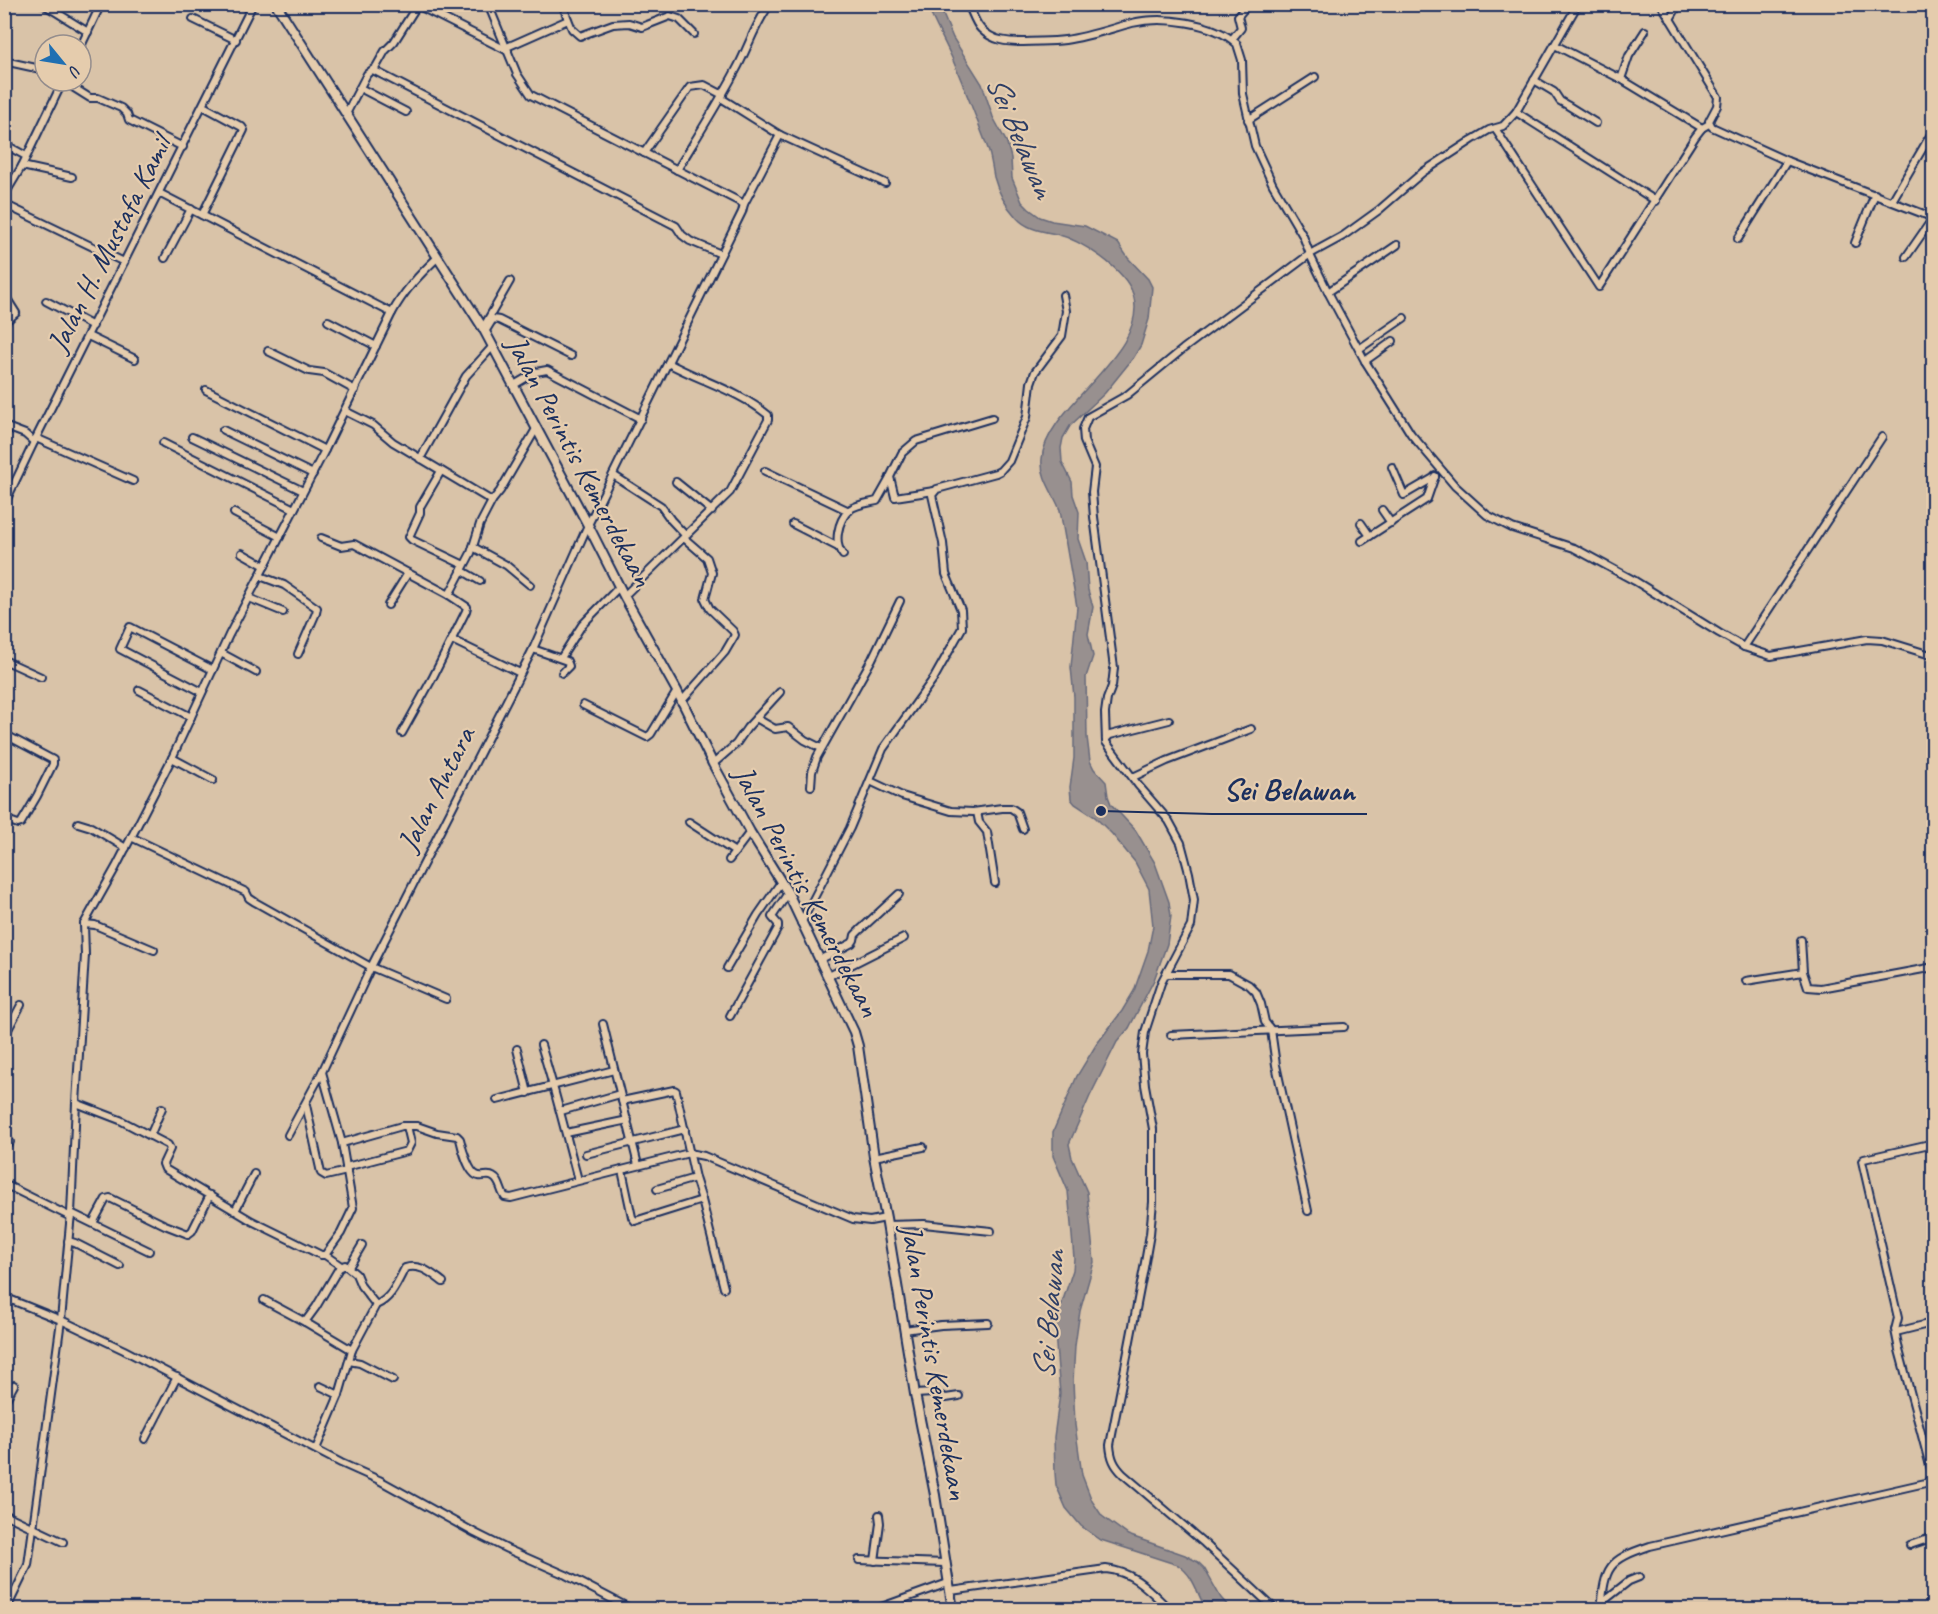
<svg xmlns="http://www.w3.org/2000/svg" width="1938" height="1614" viewBox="0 0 1938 1614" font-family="Caveat,sans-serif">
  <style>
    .water { fill: #98908f; stroke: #66697b; stroke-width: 1.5 }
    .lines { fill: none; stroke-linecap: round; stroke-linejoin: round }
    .minor-casing { stroke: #1b2f5e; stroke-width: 10 }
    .major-casing { stroke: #1b2f5e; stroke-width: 12 }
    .minor { stroke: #e5ccad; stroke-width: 6 }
    .major { stroke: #e5ccad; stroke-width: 8 }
    .labels { text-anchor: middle; stroke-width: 4.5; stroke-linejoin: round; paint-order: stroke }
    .street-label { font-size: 30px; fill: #1b2f5e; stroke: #e5ccad }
    .water-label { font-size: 32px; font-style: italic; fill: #2e3e65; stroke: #e5ccad }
    .leader { fill: none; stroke: #1b2f5e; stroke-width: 2 }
    .callout-dot { fill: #1b2f5e; stroke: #e5ccad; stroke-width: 2 }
    .callout-label { font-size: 32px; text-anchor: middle; font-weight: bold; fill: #1b2f5e; stroke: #e5ccad; stroke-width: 4.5; stroke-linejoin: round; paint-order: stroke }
  </style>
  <rect width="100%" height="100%" fill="#d9c3a8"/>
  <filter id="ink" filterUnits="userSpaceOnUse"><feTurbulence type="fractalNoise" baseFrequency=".0167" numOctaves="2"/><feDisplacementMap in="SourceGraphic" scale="12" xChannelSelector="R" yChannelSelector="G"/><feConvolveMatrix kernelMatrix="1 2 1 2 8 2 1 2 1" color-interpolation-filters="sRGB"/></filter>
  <g filter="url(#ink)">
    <path class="water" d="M927,5H939L953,38L982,84L993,117L1007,143L1011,158L1012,178L1022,202L1029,209L1040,217L1052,221L1085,226L1118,243L1128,258L1148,279L1152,287L1149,319L1141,345L1134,357L1105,393L1070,426L1063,438L1061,448L1062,462L1072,482L1073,495L1079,512L1078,539L1086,562L1088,590L1093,607L1088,634L1093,656L1086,677L1087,737L1090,761L1094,769L1106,782L1108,796L1111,804L1136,831L1155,863L1169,902L1171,916L1167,944L1154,980L1129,1028L1117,1042L1090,1096L1069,1144L1072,1158L1087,1192L1094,1262L1080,1311L1075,1346L1073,1381L1075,1425L1082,1475L1092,1501L1102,1516L1128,1535L1185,1555L1198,1562L1204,1568L1221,1598L1231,1609H1206C1196,1592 1195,1577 1178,1565L1101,1540L1081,1526L1066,1508L1056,1485L1055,1473L1054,1437L1060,1394L1055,1333L1056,1321L1073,1270L1074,1258L1068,1191L1053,1156V1132L1077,1076L1096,1045L1122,1011L1134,991L1148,951L1153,926L1149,889L1135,862L1112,834L1095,817L1075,804L1071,799L1070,787L1074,758V697L1071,667L1077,607L1060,510C1054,494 1040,477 1042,459C1045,406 1151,353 1133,294C1125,269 1081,240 1056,234C1041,231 1026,229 1016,217C1006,206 998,192 994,177C992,167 991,156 987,146C976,117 964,87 952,58C944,40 934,23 927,5Z"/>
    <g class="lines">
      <g class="minor-casing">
        <g id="minor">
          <path d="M43,4L88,32"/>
          <path d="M488,4L517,74L531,95L744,204"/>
          <path d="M562,4L572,29L580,36L613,24L629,23L642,27L670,16L679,19L694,34"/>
          <path d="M968,4C972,12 975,23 981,29C993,41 1007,42 1023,42C1037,41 1051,42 1065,40C1088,37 1110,29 1132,23C1162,16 1214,22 1237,44L1242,60L1243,94L1255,146L1273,185L1303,236L1311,257L1328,292L1365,361L1411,434L1455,486L1487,515L1512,528L1574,548L1635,581L1719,633L1744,647L1771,656L1867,639L1882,640L1934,656"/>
          <path d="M1661,4L1718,97L1717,106L1709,121L1712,127L1787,161L1934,218"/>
          <path d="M417,5L508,51"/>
          <path d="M193,19L236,40"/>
          <path d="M1670,19L1679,4"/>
          <path d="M1232,39L1241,28L1238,16L1248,4"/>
          <path d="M1555,45L1621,79L1702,128"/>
          <path d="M81,46L101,4"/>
          <path d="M507,47L568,20"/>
          <path d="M4,61L45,70"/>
          <path d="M373,70L676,226L682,235L690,241L721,254"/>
          <path d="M1621,79L1629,56L1645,31"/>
          <path d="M1534,80L1554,92L1560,101L1567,105L1596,123"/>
          <path d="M63,81L90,98H98L121,108L127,114L129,120L183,147"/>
          <path d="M360,88L406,112"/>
          <path d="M721,98L780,135L885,183"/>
          <path d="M1516,112L1656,201"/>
          <path d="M346,114L367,74L376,67L385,51L394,42L418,4"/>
          <path d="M1248,120L1315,77"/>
          <path d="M1496,130L1599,287L1695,137L1702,128L1709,124"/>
          <path d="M4,144L26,156"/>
          <path d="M644,153L690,87L704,85L723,95"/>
          <path d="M22,166L72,177"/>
          <path d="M677,170C697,137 718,104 736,70C748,48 755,24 770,4"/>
          <path d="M159,193L392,313"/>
          <path d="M4,196L22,166L63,81"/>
          <path d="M1892,201L1934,129"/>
          <path d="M4,204L124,262"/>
          <path d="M202,215L244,130L242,127L203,106"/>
          <path d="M1738,239L1787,161"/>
          <path d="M1855,243L1875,194"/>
          <path d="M1906,257L1933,218"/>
          <path d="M165,258L191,209"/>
          <path d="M1328,292L1397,245"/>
          <path d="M4,294L16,313L4,323"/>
          <path d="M46,301L93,326"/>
          <path d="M328,321L376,346"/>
          <path d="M483,328L510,281"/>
          <path d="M485,332L493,319L499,320L571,356"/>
          <path d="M88,336L135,359"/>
          <path d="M1359,349L1404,318"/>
          <path d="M268,351L309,371L324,373L355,390"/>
          <path d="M1365,361L1393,341"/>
          <path d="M514,385L536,372L547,370L641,419"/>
          <path d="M206,390L325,450"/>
          <path d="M345,411L373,425L393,442L492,501"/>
          <path d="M4,426L25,434L34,442"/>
          <path d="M223,430L313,474"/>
          <path d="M192,437L303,491"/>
          <path d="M36,438L133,481"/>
          <path d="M163,443L294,509"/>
          <path d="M420,459L466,376L493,346"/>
          <path d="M1392,467L1404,495L1435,477"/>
          <path d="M441,471L420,507V513L409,537L412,540L464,565"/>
          <path d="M765,471L849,511"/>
          <path d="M613,475L661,506L671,520L686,536"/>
          <path d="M676,482L712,511"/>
          <path d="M934,491L895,497L890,477L902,453L916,441L992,418"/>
          <path d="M4,505L36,438L253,4"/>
          <path d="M1382,510L1391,523"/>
          <path d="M234,513L280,537"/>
          <path d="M1361,523L1370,536"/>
          <path d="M793,524L838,547"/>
          <path d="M321,538L341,546L354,544L449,595"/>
          <path d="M1362,541L1427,499L1435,476"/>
          <path d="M473,547L506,565L530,585"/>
          <path d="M242,553L265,566"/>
          <path d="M843,555C833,543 838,521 849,510C856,504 869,503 877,501L890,478"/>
          <path d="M461,570L480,581"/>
          <path d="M260,576L284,585L317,608L316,613L298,654"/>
          <path d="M624,596L730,492L768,420V415C739,391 701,381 668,363"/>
          <path d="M249,598L283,612"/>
          <path d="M388,605L408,573"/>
          <path d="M452,640L520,673"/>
          <path d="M1744,647L1882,437"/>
          <path d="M533,649L567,661L569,666L562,673"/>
          <path d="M221,653L256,672"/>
          <path d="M561,658L582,625L619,587"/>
          <path d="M4,660L41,677"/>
          <path d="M139,690L191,717"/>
          <path d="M202,692L120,649L130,627L213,670"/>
          <path d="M681,702L725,652L735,635L733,631L710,609L705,599L712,573L707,558L684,538"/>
          <path d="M583,705L647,737L651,734L677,691"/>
          <path d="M756,718L775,729L788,727L805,740L821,748"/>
          <path d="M402,733L432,679L466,611L467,607L449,595L471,553L480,524L492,501L500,491L536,429"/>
          <path d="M4,734L53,760V764L37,796L21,823L18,824L4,819"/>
          <path d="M1106,739L1110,735L1169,720"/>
          <path d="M172,758L213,780"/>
          <path d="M713,764L736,744L747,728L780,692"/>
          <path d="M1133,777L1167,761L1251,729"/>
          <path d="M870,781L902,796L951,811L973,812L1002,808H1011L1017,812L1023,829"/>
          <path d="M811,786L812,772L817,757L872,659L900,601"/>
          <path d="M977,812L979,822L987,832L995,883"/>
          <path d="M689,822L735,852"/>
          <path d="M78,823L91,827L126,848"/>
          <path d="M131,837L246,892L249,898L255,902L371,967L446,999"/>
          <path d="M729,860L750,832"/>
          <path d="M801,923L850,828L883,749L934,678L962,628L961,610L946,574L943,543L932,495L937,489L996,473L1000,471L1009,461L1027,417L1031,383L1035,372L1062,336L1066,311L1063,295"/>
          <path d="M84,924L95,925L154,950"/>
          <path d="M1801,940L1803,972"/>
          <path d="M821,959L852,943L854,940L855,935L860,930L899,894"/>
          <path d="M727,968L758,915L781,882"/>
          <path d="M1166,974H1229L1249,985L1256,992L1261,1004L1265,1022L1271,1030L1276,1065L1308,1211"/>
          <path d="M829,976L904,938"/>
          <path d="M1746,981L1803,972L1808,987L1821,988L1934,967"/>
          <path d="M730,1016L778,928V924L772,917L788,893"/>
          <path d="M603,1024L638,1165"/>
          <path d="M1171,1035L1344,1027"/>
          <path d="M4,1037L21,1005"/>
          <path d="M541,1045C555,1090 566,1135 578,1180"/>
          <path d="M517,1049L528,1093"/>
          <path d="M322,1072L342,1143"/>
          <path d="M497,1100L614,1070"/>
          <path d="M622,1101L674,1090L676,1091L695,1178L702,1200L724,1288"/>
          <path d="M76,1103L120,1120L168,1145L170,1149L163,1164L165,1169L252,1221L321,1255H325L341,1233L353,1208L342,1143L402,1126H417L437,1133L457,1136L460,1139C462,1148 469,1175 479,1176C484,1177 489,1174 493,1177C501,1181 500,1191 505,1197L511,1198L689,1153L704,1156L853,1219L870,1221L886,1218"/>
          <path d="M306,1105L321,1173L326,1176L347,1171"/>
          <path d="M561,1111L620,1094"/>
          <path d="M566,1133L628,1120"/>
          <path d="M288,1135L322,1072L371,967L533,649L588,525L742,212L744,204L780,135"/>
          <path d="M150,1136L162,1108"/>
          <path d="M4,1139L10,1142"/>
          <path d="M1934,1143L1864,1159L1862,1161L1898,1318L1895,1330L1899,1350L1934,1481"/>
          <path d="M586,1154L685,1129"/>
          <path d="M874,1157L923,1147"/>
          <path d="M346,1167L407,1151L411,1143L407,1126"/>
          <path d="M622,1170L632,1217L635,1221L702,1200"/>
          <path d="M4,1184L71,1217"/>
          <path d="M657,1189L695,1178"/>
          <path d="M236,1209L254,1174"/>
          <path d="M71,1213L149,1251"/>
          <path d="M93,1223L106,1199L110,1198L165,1225L188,1234L192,1231L210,1195"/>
          <path d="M887,1225L924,1224L991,1231"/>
          <path d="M68,1241L75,1243L120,1266"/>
          <path d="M325,1255L341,1266"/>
          <path d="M349,1267L362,1245"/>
          <path d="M4,1297L61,1320L124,1350L341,1463L379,1480L475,1533L507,1549L566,1575L633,1610"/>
          <path d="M264,1300L305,1322L316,1307L339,1268L345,1265L356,1274L361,1286L376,1305"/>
          <path d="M305,1322L352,1350"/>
          <path d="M904,1330L941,1325L988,1323"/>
          <path d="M1896,1332L1928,1324L1930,1325L1934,1342"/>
          <path d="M349,1361L360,1363L393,1380"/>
          <path d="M320,1386L339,1395"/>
          <path d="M915,1394L933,1393L946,1398L959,1396"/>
          <path d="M4,1403L14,1385"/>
          <path d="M145,1439L177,1377"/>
          <path d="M316,1449L339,1395L352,1350L376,1305C392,1298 397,1283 405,1268C420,1263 431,1273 443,1282"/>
          <path d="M4,1514L63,1542"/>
          <path d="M1910,1545L1934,1537"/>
          <path d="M859,1560L945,1563"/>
          <path d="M875,1561L880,1523L879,1515"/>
          <path d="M951,1591L1106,1569C1135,1572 1150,1591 1170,1610"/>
          <path d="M1601,1603L1629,1581L1639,1577"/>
          <path d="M6,1610L28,1565L61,1320L71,1213L76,1103L85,955L84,924L116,867L172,758L229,635L325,450L392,313C404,291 419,275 437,258"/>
          <path d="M873,1610L948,1583"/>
          <path d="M1276,1610L1204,1543L1123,1474C1114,1465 1111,1458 1110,1445L1144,1268L1150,1234L1153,1202V1129L1145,1085L1142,1054L1145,1032L1161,983L1191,926L1194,900L1189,873L1181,843L1169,821L1138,785L1106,742L1105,713L1107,699L1112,686L1114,668L1094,517L1092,492L1095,467L1084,441L1083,429L1088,417L1127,395L1183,349L1310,254L1343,236L1379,210L1423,172L1472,140L1489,130L1503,126L1516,112L1578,4"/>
          <path d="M1601,1610C1605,1566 1608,1560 1650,1546L1934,1481"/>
        </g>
      </g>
      <g class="major-casing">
        <path id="major" d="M276,4L483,328L588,525L624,596L677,691L713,764L750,832L788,893L854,1032L858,1046L874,1157L886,1218L915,1394L935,1495L953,1610"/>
      </g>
      <use href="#minor" class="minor"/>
      <use href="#major" class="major"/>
    </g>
  </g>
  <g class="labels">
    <g class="street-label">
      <text transform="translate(109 244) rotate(-63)" y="10">Jalan H. Mustafa Kamil</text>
      <text transform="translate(580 461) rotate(62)" y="10">Jalan Perintis Kemerdekaan</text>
      <text transform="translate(436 789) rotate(-63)" y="10">Jalan Antara</text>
      <text transform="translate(807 891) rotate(62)" y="10">Jalan Perintis Kemerdekaan</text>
      <text transform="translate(935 1362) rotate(80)" y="10">Jalan Perintis Kemerdekaan</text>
    </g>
    <g class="water-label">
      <text transform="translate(1021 136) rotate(67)" y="11">Sei Belawan</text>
      <text transform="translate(1048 1315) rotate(-85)" y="11">Sei Belawan</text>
    </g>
  </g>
  <path class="leader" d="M1101 811L1212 814H1367"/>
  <circle class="callout-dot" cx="1101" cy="811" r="6"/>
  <g class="callout-label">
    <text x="1289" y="800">Sei Belawan</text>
  </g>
  <rect width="1938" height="1614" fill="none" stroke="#e5ccad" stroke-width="24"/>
  <rect x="12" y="12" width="1914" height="1590" fill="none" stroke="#1b2f5e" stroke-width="2" filter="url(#ink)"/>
  <g transform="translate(63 63) rotate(120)"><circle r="28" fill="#e5ccad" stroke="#948d8d" stroke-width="1.5"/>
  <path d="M0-4.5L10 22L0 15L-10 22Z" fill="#1f6fb2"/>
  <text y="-9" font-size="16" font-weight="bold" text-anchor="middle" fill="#1b2f5e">U</text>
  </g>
</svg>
